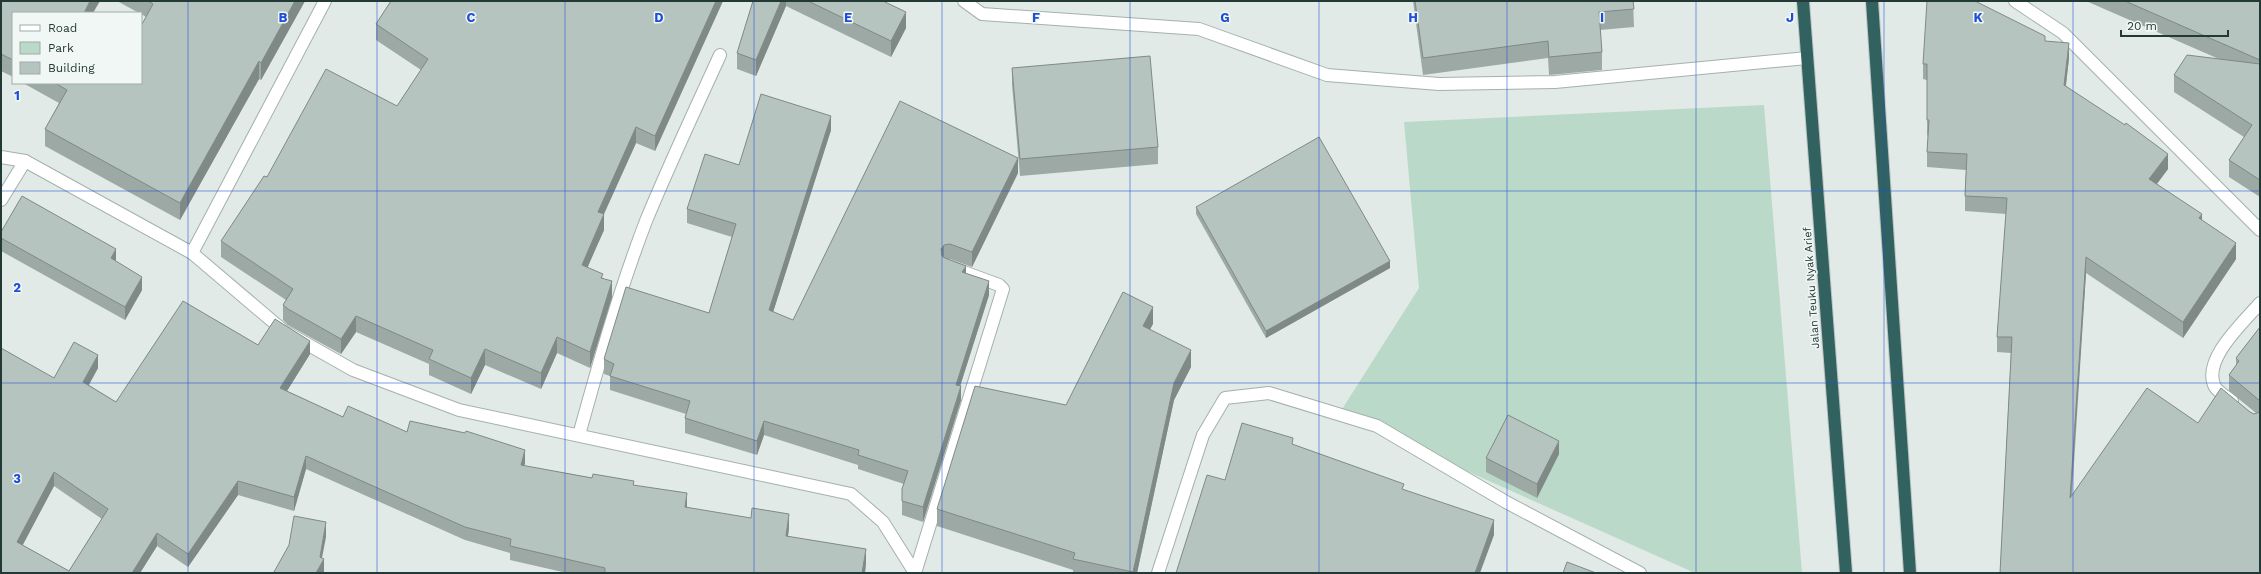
<svg xmlns="http://www.w3.org/2000/svg" width="2261" height="574" viewBox="0 0 2261 574" font-family="'Work Sans',sans-serif">
  <style>
    .green { fill: #bbd9c8 }
    .lines { fill: none; stroke-linecap: round; stroke-linejoin: round }
    .minor-casing { stroke: #a4b1ae; stroke-width: 14 }
    .highway-casing { stroke: #bdc4c3; stroke-width: 14 }
    .minor { stroke: #fff; stroke-width: 12 }
    .highway { stroke: #32625f; stroke-width: 12 }
    .wall { fill: #9da9a5; fill-rule: evenodd }
    .shaded-wall { fill: #7f8986 }
    .building { fill: #b6c4c0; stroke: #7f8986; fill-rule: evenodd }
    .grid { fill: none; stroke: #1d4ed8; stroke-width: 1; stroke-opacity: 0.55 }
    .labels { text-anchor: middle; stroke-width: 3; stroke-linejoin: round; paint-order: stroke }
    .street-label { font-size: 11px; fill: #233936; stroke: #f1f7f5 }
    .grid-label { font-size: 13px; text-anchor: middle; font-weight: bold; fill: #1d4ed8; stroke: #f1f7f5; stroke-width: 3; stroke-linejoin: round; paint-order: stroke }
  </style>
  <rect width="100%" height="100%" fill="#e1eae7"/>
  <path class="green" d="M1764,105L1802,573H1695L1339,414L1419,288L1404,122Z"/>
  <g class="lines">
    <g class="minor-casing">
      <g id="minor">
        <path d="M964,1L982,14L1199,29L1327,75L1439,84L1555,82L1807,58"/>
        <path d="M2015,1L2063,33L2260,230"/>
        <path d="M1,157L25,161L192,253L284,331L353,370L459,410L851,494L883,522L915,573"/>
        <path d="M1,200L25,161"/>
        <path d="M192,253L325,1"/>
        <path d="M2232,401C2227,397 2218,392 2215,387C2201,360 2244,322 2260,303"/>
        <path d="M579,435C599,363 619,291 646,221C669,165 695,110 720,55"/>
        <path d="M915,573L1003,289L999,285L950,267"/>
        <path d="M1158,573L1203,435L1225,398L1269,393L1377,426L1506,502L1640,573"/>
      </g>
    </g>
    <g class="highway-casing">
      <g id="highway">
        <path d="M1803,1L1846,573"/>
        <path d="M1872,1L1910,573"/>
      </g>
    </g>
    <use href="#minor" class="minor"/>
    <use href="#highway" class="highway"/>
  </g>
  <g class="wall">
    <path d="M1,1L13,13V77L1,71Z"/>
    <path d="M117,1H305L261,80L259,79L180,220L45,146V129L59,103L23,83H141L146,17L141,14V13H139Z"/>
    <path d="M391,1H723L655,151L636,143L604,214V230L587,267L603,278L612,297L590,368L557,353L541,389L485,365L471,394L429,375V364L356,332L341,354L288,325L283,320V305L286,300L221,257V241L267,177L397,106L421,70L376,40V24Z"/>
    <path d="M753,1H883L906,28L891,57L786,6L756,76L737,69V53Z"/>
    <path d="M1413,1H1633L1634,27L1600,30L1602,52V70L1549,75L1548,58L1423,75Z"/>
    <path d="M2086,1H2260V197L2229,177V160L2244,137L2174,92V75L2219,59Z"/>
    <path d="M2045,41L2069,58L2066,86L2168,169L2157,184L2202,220L2236,259L2183,338L2086,273L2072,496L2198,423L2250,412L2254,414L2256,413L2229,391V375L2236,365V358L2260,327V573H2000L2011,353L1997,352V337L2006,214L1965,211V196L1966,170L1927,167V152L1928,136L1927,135V80L1923,79V64Z"/>
    <path d="M1012,68L1158,147V164L1020,176L1012,85Z"/>
    <path d="M831,130L773,312L793,320L1018,173L972,267L950,259H948L966,273L989,295L960,386L961,400L923,522L902,515V489L904,484L858,469V465L764,435L757,455L685,433V418L686,414L610,390V376L604,374V359L709,313L732,237L687,223V209L739,165Z"/>
    <path d="M1196,207L1390,268L1266,338L1196,214Z"/>
    <path d="M1,232L116,261L142,290L125,320L1,251Z"/>
    <path d="M1153,324L1150,329L1191,367L1174,400L1137,573H1073V570L937,526V509L1066,405Z"/>
    <path d="M258,345L310,354L287,391L343,417L407,432L525,463L524,466L634,485L687,508L789,528L788,536L866,562L865,573H567L510,560V553L465,540L306,469L294,511L238,495L188,567L157,546L140,573H1L54,378L98,368L89,385L116,402ZM54,486L102,519L69,571L22,545Z"/>
    <path d="M1559,454L1537,498L1486,472V458Z"/>
  </g>
  <g class="shaded-wall">
    <path d="M90,1H100L93,13H84Z"/>
    <path d="M295,1H305L261,80V63Z"/>
    <path d="M716,1H723L655,151V136Z"/>
    <path d="M781,1H786V6L756,76V60Z"/>
    <path d="M906,12V28L891,57V41Z"/>
    <path d="M2069,43V58L2064,100V85Z"/>
    <path d="M259,61V79L180,220V203Z"/>
    <path d="M831,116V130L769,325V310Z"/>
    <path d="M636,127V143L598,227V212Z"/>
    <path d="M2168,154V169L2149,194V179Z"/>
    <path d="M1018,158V173L972,267V252Z"/>
    <path d="M604,214V230L582,280V265Z"/>
    <path d="M2202,214V229L2199,218Z"/>
    <path d="M2236,243V259L2183,338V322Z"/>
    <path d="M944,245V260L941,264V249Z"/>
    <path d="M116,249V263L111,258Z"/>
    <path d="M2086,257V273L2070,513V498Z"/>
    <path d="M1390,261V268L1266,338V331Z"/>
    <path d="M966,266V281L962,272Z"/>
    <path d="M142,277V290L125,320V307Z"/>
    <path d="M612,281V297L590,368V352Z"/>
    <path d="M989,281V295L956,399V385Z"/>
    <path d="M1153,307V324L1143,342V326Z"/>
    <path d="M356,316V332L341,354V339Z"/>
    <path d="M557,337V353L541,389V373Z"/>
    <path d="M310,341V354L280,402V388Z"/>
    <path d="M485,349V365L471,394V378Z"/>
    <path d="M1191,350V367L1174,400L1137,573H1133L1174,383Z"/>
    <path d="M98,355V368L83,395V382Z"/>
    <path d="M961,386V400L923,522V507Z"/>
    <path d="M764,421V435L757,455V441Z"/>
    <path d="M1559,441V454L1537,498V484Z"/>
    <path d="M525,450V463L521,479V465Z"/>
    <path d="M306,456V469L294,511V497Z"/>
    <path d="M54,472V486L17,556V542Z"/>
    <path d="M238,481V495L188,567V554Z"/>
    <path d="M687,493V507L685,521V507Z"/>
    <path d="M789,514V528L786,550V536Z"/>
    <path d="M1494,520V535L1480,573H1475Z"/>
    <path d="M326,522V537L321,563L324,559V573H316L320,557Z"/>
    <path d="M157,533V546L140,573H132Z"/>
    <path d="M866,549V562L865,573H862Z"/>
  </g>
  <g class="building">
    <path d="M1,1H90L84,13H13V60L1,54Z"/>
    <path d="M148,1H295L261,63L259,61L180,203L45,129L67,90L55,83H141V26L153,4Z"/>
    <path d="M391,1H716L655,136L636,127L598,212L604,214L582,265L603,274L601,278L612,281L590,352L557,337L541,373L485,349L471,378L429,359L433,350L356,316L341,339L288,309L283,305L293,289L221,241L264,176L267,177L326,69L397,106L428,59L376,24Z"/>
    <path d="M753,1H781L756,60L737,53Z"/>
    <path d="M808,1H883L906,12L891,41Z"/>
    <path d="M1415,1H1633L1634,9L1599,12L1602,52L1549,57L1548,41L1423,58Z"/>
    <path d="M1927,1H1975L2045,36V41L2069,43L2064,85L2125,125L2126,123L2168,154L2149,179L2202,214L2199,218L2236,243L2183,322L2086,257L2070,498L2147,388L2198,423L2221,388L2250,412L2254,414L2260,412V573H2000L2012,337H1997L2007,198L1965,196L1967,154L1927,152L1929,120H1927V64H1923Z"/>
    <path d="M2125,1H2260V60Z"/>
    <path d="M2187,55L2260,64V180L2229,160L2252,125L2174,75Z"/>
    <path d="M1150,56L1158,147L1020,159L1012,68Z"/>
    <path d="M761,94L831,116L769,310L793,320L900,101L1018,158L972,252L950,244L944,245L941,249L942,256L945,258L966,266L962,272L989,281L956,385L961,386L923,507L902,501V489L908,471L858,455L859,450L764,421L757,441L685,418L690,401L610,376L614,364L604,359L626,287L709,313L736,224L687,209L705,154L739,165Z"/>
    <path d="M1319,137L1390,261L1266,331L1196,207Z"/>
    <path d="M22,196L116,249L111,258L142,277L125,307L1,238V232Z"/>
    <path d="M1123,292L1153,307L1143,326L1191,350L1174,383L1133,572L1073,559L1075,553L937,509L975,386L1066,405Z"/>
    <path d="M183,301L258,345L275,319L310,341L280,388L343,417L348,406L407,432L410,421L465,433L466,431L525,450L521,465L592,478L593,474L634,481L633,485L687,493L685,507L751,518L752,508L789,514L786,536L866,549L862,573H605V568L510,546L511,539L465,527L306,456L294,497L238,481L188,554L157,533L132,573H1V348L54,378L74,342L98,355L83,382L116,402ZM54,472L108,509L69,571L17,542Z"/>
    <path d="M2260,327V401L2229,375L2239,361L2236,358Z"/>
    <path d="M1508,415L1559,441L1537,484L1486,458Z"/>
    <path d="M1242,423L1293,438L1292,444L1404,484L1402,489L1494,520L1475,573H1176L1207,475L1225,480Z"/>
    <path d="M294,516L326,522L320,557L324,559L316,573H276L274,572L289,545Z"/>
    <path d="M1567,562L1596,573H1563Z"/>
  </g>
  <path class="grid" d="M188,1V573M377,1V573M565,1V573M754,1V573M942,1V573M1130,1V573M1319,1V573M1507,1V573M1696,1V573M1884,1V573M2073,1V573M1,191H2260M1,383H2260"/>
  <g class="labels">
    <g class="street-label">
      <text transform="translate(1811 288) rotate(-94)" y="4">Jalan Teuku Nyak Arief</text>
    </g>
  </g>
  <g class="grid-label">
    <text x="283" y="22">B</text>
    <text x="471" y="22">C</text>
    <text x="659" y="22">D</text>
    <text x="848" y="22">E</text>
    <text x="1036" y="22">F</text>
    <text x="1225" y="22">G</text>
    <text x="1413" y="22">H</text>
    <text x="1602" y="22">I</text>
    <text x="1790" y="22">J</text>
    <text x="1978" y="22">K</text>
    <text x="17" y="100">1</text>
    <text x="17" y="292">2</text>
    <text x="17" y="483">3</text>
  </g>
  <rect width="2261" height="574" fill="none" stroke="#233936" stroke-width="4"/>
  <rect x="12" y="12" width="130" height="72" fill="#f1f7f5" stroke="#9faba9"/>
  <rect x="20" y="25" width="20" height="6" fill="#ffffff" stroke="#9faba9"/>
  <text x="48" y="32" font-size="12" fill="#233936">Road</text>
  <rect x="20" y="42" width="20" height="12" fill="#bbd9c8" stroke="#9faba9"/>
  <text x="48" y="52" font-size="12" fill="#233936">Park</text>
  <rect x="20" y="62" width="20" height="12" fill="#b6c4c0" stroke="#9faba9"/>
  <text x="48" y="72" font-size="12" fill="#233936">Building</text>
  <path d="M2121 30v6h107v-6" fill="none" stroke="#233936" stroke-width="2"/>
  <text x="2127" y="30" font-size="12" fill="#233936" stroke="#f1f7f5" stroke-width="3" paint-order="stroke">20 m</text>
</svg>
